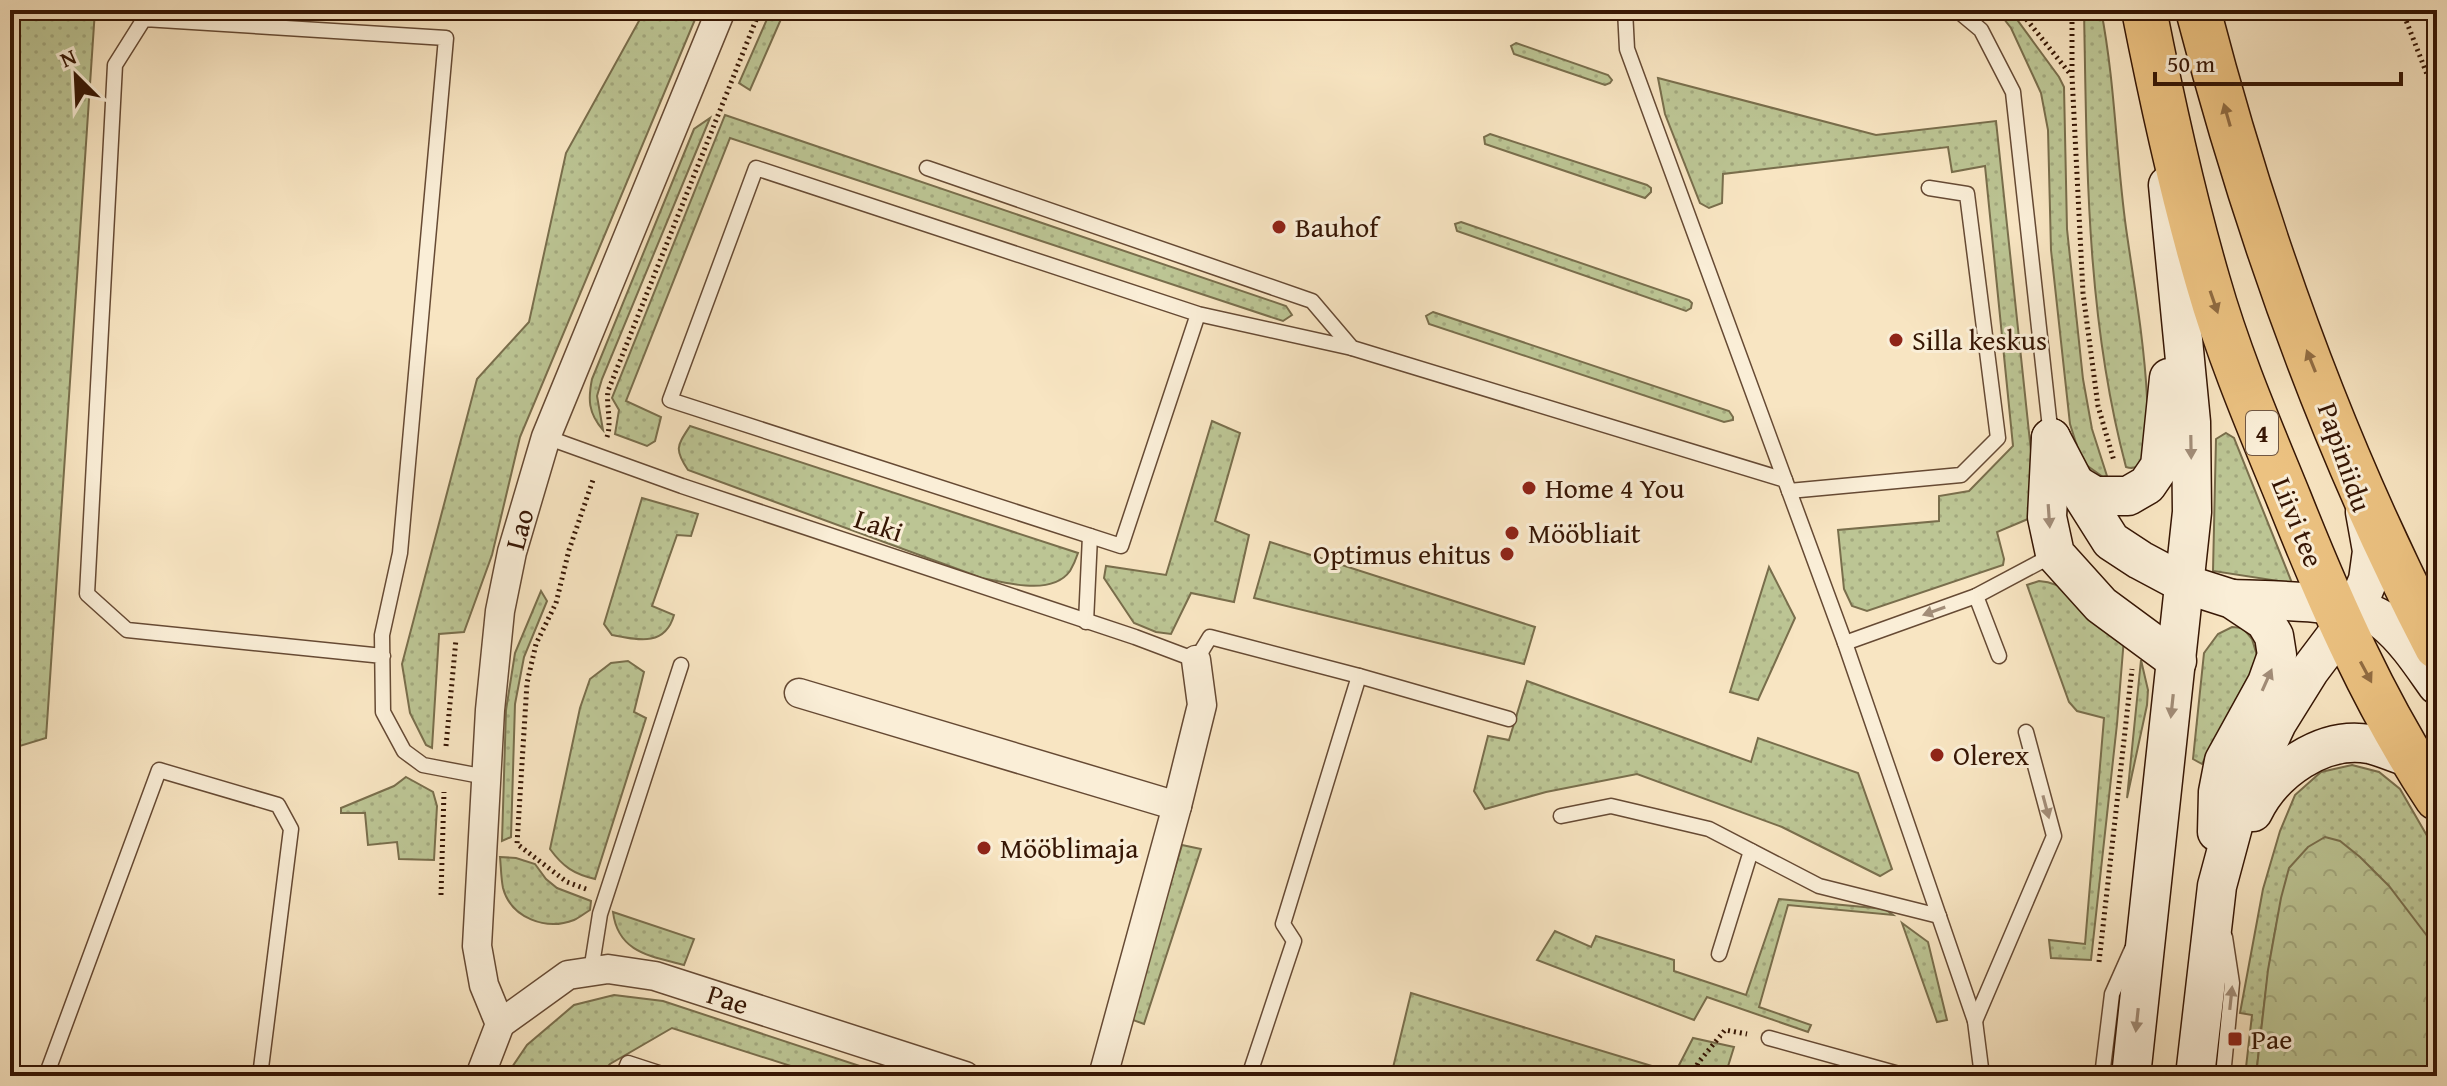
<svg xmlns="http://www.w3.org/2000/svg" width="2447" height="1086" viewBox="0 0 2447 1086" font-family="'Gentium Book Plus',serif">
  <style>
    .grass { fill: url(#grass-dots); stroke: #796e4c; stroke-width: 2 }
    .forest { fill: url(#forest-crowns); stroke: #796e4c; stroke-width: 2 }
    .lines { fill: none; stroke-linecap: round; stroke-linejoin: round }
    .lane-casing { stroke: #664a34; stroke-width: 17 }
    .street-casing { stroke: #664a34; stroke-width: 31 }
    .secondary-casing { stroke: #361604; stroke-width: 41 }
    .highway-casing { stroke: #361604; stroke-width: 47 }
    .path { stroke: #361604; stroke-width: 5; stroke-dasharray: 2 4; stroke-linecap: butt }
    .lane { stroke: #faeed7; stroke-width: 14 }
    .street { stroke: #faeed7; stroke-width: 28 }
    .secondary { stroke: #faeed7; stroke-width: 38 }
    .highway { stroke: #ecc281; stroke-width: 44 }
    .oneway { fill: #916c42 }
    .oneway2 { fill: #a28d78 }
    .poi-dot { fill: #8f2418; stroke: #faeed7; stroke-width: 3 }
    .labels { text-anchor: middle; stroke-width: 6; stroke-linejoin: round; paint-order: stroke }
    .shield { fill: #faeed7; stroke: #715743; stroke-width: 2 }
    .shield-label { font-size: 26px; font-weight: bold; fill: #361604 }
    .poi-label { font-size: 28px; fill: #361604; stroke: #faeed7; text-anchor: start }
    .street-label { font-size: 28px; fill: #361604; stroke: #faeed7 }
  </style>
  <defs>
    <pattern id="grass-dots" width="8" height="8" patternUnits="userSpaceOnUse" patternTransform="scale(2)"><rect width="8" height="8" fill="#bcc594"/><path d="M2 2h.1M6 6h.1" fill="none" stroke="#a2a87e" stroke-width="1.8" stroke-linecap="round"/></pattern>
    <pattern id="forest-crowns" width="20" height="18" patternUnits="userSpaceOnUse" patternTransform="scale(2)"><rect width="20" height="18" fill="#bcc594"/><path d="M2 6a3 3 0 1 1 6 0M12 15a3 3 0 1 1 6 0" fill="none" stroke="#a2a87e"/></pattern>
  </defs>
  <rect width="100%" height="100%" fill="#f8e5c2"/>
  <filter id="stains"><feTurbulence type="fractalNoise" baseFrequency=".0025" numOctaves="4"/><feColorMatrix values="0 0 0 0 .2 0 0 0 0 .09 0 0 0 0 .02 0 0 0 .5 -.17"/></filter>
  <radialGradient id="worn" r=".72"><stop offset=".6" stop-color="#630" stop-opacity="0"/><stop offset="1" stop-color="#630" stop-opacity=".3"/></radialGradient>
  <g class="grass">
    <path d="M10,10H95L46,738L10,749Z"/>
    <path d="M645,10H699L520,437L492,555L464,632L439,634L432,748L426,745L410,713L402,664L477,379L529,322L566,153Z"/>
    <path d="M771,10H785L750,90L739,83Z"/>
    <path d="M1997,10H2010L2059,77L2064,87L2067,229L2083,379L2092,429L2107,476L2103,477L2082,462L2070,424L2051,250L2048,130L2041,93L2011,28Z"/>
    <path d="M2084,10H2101C2115,82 2116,155 2126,228C2134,284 2144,340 2147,397C2148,416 2152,439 2145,457C2141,466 2135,470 2126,467C2086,316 2087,165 2084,10Z"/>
    <path d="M1516,43L1608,75L1612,80L1610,83L1605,85L1514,54L1511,46Z"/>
    <path d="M1658,78L1876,135L1996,121L2039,527L2031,532L2028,519L1997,532L2004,559L2003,565L1867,611L1852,606L1844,589L1838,530L1939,521V496L1969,491L2013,446L1985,166L1952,172L1948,147L1723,174L1722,203L1709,208L1700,203L1665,114Z"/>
    <path d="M725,115L1286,306L1292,315L1283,321L730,138L626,401L661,417L655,441L647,446L615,434L619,410L612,398Z"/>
    <path d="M710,118L602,379L597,396L603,430C588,413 588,399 592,379L694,129Z"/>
    <path d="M1490,134L1647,185L1651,188V192L1645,198L1485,144L1484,137Z"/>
    <path d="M1461,222L1689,300L1692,303L1691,308L1686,311L1457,231L1455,224Z"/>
    <path d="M1433,312L1729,411L1733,417V420L1724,422L1429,324L1426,316Z"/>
    <path d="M1212,421L1240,433L1215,521L1249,535L1234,602L1191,593L1171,634L1156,632L1134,623L1104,578L1106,566L1166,575Z"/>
    <path d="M690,426L1078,553C1076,559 1073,566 1070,571C1052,596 1007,583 982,578L688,470C674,449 677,446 690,426Z"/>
    <path d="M2226,433L2234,438L2292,583L2213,571L2216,439Z"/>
    <path d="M642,498L698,514L691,536L677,535L652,606L674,615C665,647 638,640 612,635L604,624Z"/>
    <path d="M1270,542L1535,627L1524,664L1254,598Z"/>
    <path d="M1769,567L1795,618L1758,700L1730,692Z"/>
    <path d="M2039,581C2072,583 2100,617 2124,638L2117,724L2091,960L2051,958L2049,940L2085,944L2104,718L2077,711L2069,702L2027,585Z"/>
    <path d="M541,591L547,601L524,657L515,704L511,837L502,841L506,710L515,653Z"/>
    <path d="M2232,627L2243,628L2252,639L2258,659L2202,764L2193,759L2204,653L2218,634Z"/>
    <path d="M2141,660L2148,690L2147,705L2127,798Z"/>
    <path d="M628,661L644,672L634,712L646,718L595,879C574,874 563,867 550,849L580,708L590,679L611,663Z"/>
    <path d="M1527,681L1751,762L1758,738L1858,773L1892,869L1880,876L1782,827L1637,774L1546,792L1485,809L1474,791L1488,736L1509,740Z"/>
    <path d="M2352,765L2379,772L2400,789L2437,853V949L2427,937L2290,868C2270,936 2264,1006 2256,1076H2245L2252,1015L2240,1013L2263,889L2280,831L2295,795L2321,772Z"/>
    <path d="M406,777L433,792L437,806L434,860L399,859L397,842L368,845L365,813H341V808L394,786Z"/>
    <path d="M1182,845L1201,849L1144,1024L1130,1019Z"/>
    <path d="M500,857L516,858L535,864L546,879L557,888L591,901L590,910C585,913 579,918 574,920C546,931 511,918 503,888C501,878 501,867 500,857Z"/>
    <path d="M1779,899L1885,909L1893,915L1788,905L1759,1007L1811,1025L1808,1032L1707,997L1694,1020L1537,960L1555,931L1591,947L1596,936L1674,960V971L1746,995Z"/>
    <path d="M613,912L694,939L684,965C651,956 618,953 613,912Z"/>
    <path d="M1902,923L1928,942L1947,1020L1937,1022Z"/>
    <path d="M1411,993L1675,1073L1693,1038L1734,1047L1725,1076H1391Z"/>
    <path d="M614,995L663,1001L890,1076H822L672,1028L610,1064L599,1076H506L527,1045L574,1005Z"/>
  </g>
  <path class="forest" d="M2325,837L2340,841L2360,857L2389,886L2437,949V1076H2256L2268,970L2281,898L2289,868L2308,847Z"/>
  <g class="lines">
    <g class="lane-casing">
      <g id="lane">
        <path d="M1625,10L1627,49L1785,480"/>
        <path d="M1957,10L1981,30L2013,92L2051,437"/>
        <path d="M927,168L1312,301L1352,348L1785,480L1845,643L1975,1021L1982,1076"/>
        <path d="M1198,314L1121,546L670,400L756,168L1198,314L1352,348"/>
        <path d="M546,437L682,486L1135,637L1196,660L1210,637L1359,676L1283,924L1294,941L1249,1076"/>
        <path d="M1789,491L1961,475L1998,438L1967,194L1929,188"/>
        <path d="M1976,596L1999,656"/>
        <path d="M1086,622L1090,536"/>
        <path d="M1845,643L1976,596L2055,554"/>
        <path d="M383,656L127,630L87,594L115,65L144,19L446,38L400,553L382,635L383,712L404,751L423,765L486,777"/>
        <path d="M1359,676L1509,719"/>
        <path d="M1561,816L1611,806L1709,829L1819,886L1939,916"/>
        <path d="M1719,954L1751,851"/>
        <path d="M591,971L600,914L681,665"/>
        <path d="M1975,1021L2054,836L2026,732"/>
        <path d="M1769,1038L1906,1076"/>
        <path d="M46,1076L159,770L278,805L291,829L260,1076"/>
        <path d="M623,1076L628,1063L668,1076"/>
        <path d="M2102,1076L2112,994L2132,949"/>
        <path d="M2223,1076L2232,983L2225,937"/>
      </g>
    </g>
    <g class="street-casing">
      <g id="street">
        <path d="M799,693L1177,806L1103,1076"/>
        <path d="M1177,806L1202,705L1196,660"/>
        <path d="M500,1024L568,975L608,969L655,976L965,1076"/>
        <path d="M480,1076L500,1024L484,985L477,946L490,710L500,611L512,552L546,437L721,10"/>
      </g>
    </g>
    <g class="secondary-casing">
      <g id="secondary">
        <path d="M2051,438L2075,484L2111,541L2140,560L2185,584L2232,599L2265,621L2274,636L2277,655L2267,683L2224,761L2218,792L2217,832"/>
        <path d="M2051,438L2047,517L2055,554L2101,605L2177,661"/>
        <path d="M2075,484L2095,496H2128L2147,485L2160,466L2169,378"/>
        <path d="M2233,599C2272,601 2356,599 2385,622C2406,639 2422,664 2437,685"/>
        <path d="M2253,812C2273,771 2322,736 2369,744C2383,747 2397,754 2411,758"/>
        <path d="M2131,1076L2192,512L2191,422L2168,185"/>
        <path d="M2195,1076L2217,886L2239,804L2277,723L2310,670L2356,609L2368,580L2372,551L2365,512"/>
      </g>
    </g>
    <g class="highway-casing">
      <g id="highway">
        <path d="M2144,10C2162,101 2182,193 2208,282C2229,356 2260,428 2289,499C2330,602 2375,705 2437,798"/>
        <path d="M2198,10C2255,229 2332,446 2437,647"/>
      </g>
    </g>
    <g class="path">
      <path d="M2019,10L2071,75"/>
      <path d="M2072,10V76L2083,293L2098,406L2114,461"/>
      <path d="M2402,10L2437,100"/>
      <path d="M607,437C612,422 606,406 608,391L760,10"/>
      <path d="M446,746L456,639"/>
      <path d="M586,889L567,882L517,844L527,683L536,644L556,603L569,550L594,477"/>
      <path d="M441,895L444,792"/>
      <path d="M2099,962L2132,669"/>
      <path d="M1692,1076L1698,1063L1725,1030L1747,1034"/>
    </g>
    <use href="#lane" class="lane"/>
    <use href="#street" class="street"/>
    <use href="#secondary" class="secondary"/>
    <use href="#highway" class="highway"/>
  </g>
  <defs><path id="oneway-solid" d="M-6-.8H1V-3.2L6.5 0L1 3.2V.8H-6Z" transform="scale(2)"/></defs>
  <g class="oneway">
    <use href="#oneway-solid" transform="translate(2227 115) rotate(-106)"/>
    <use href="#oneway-solid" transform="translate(2214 302) rotate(71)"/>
    <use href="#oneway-solid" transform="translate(2311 361) rotate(-112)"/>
    <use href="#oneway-solid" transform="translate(2366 672) rotate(62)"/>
  </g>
  <g class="oneway2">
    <use href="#oneway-solid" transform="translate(2191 447) rotate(89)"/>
    <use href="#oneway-solid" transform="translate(2049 516) rotate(86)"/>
    <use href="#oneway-solid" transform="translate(1934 611) rotate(160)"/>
    <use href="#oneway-solid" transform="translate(2267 680) rotate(-66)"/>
    <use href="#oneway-solid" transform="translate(2172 706) rotate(96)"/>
    <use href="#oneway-solid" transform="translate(2046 807) rotate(75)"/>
    <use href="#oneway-solid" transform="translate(2231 998) rotate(-84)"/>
    <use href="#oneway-solid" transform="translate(2137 1020) rotate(96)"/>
  </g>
  <g class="poi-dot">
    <circle cx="1279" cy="227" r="8"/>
    <circle cx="1896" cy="340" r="8"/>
    <circle cx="1529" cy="488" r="8"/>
    <circle cx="1512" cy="533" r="8"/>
    <circle cx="1507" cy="554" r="8"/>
    <circle cx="1937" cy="755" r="8"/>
    <circle cx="984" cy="848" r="8"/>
    <rect x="2227" y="1031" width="16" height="16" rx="4"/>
  </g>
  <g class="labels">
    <rect class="shield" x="2246" y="411" width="32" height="44" rx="6"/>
    <g class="shield-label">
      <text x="2262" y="442">4</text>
    </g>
    <g class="poi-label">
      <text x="1295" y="237">Bauhof</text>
      <text x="1912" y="350">Silla keskus</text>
      <text x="1545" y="498">Home 4 You</text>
      <text x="1528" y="543">Mööbliait</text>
      <text x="1491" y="564" text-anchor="end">Optimus ehitus</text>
      <text x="1953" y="765">Olerex</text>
      <text x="1000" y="858">Mööblimaja</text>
      <text x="2251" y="1049">Pae</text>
    </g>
    <g class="street-label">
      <text transform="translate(2345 457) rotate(71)" y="10">Papiniidu</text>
      <text transform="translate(2298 522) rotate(68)" y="10">Liivi tee</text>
      <text transform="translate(879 525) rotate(19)" y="10">Laki</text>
      <text transform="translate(519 529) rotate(-75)" y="10">Lao</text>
      <text transform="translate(728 999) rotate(18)" y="10">Pae</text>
    </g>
  </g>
  <rect width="2447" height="1086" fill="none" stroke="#f8e5c2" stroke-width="40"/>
  <rect x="12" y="12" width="2423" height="1062" fill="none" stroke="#361604" stroke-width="4"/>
  <rect x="20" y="20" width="2407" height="1046" fill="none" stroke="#361604" stroke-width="2"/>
  <g transform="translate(76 76) rotate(336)" stroke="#faeed7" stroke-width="6" paint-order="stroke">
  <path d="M0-6L14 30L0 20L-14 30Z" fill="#361604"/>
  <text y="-12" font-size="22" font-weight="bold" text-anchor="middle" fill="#361604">N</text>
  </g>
  <path d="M2155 72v12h246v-12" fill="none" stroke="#361604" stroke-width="4"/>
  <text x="2167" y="72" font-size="24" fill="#361604" stroke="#faeed7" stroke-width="6" paint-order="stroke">50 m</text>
  <rect width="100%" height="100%" filter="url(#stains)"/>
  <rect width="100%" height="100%" fill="url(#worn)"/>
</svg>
